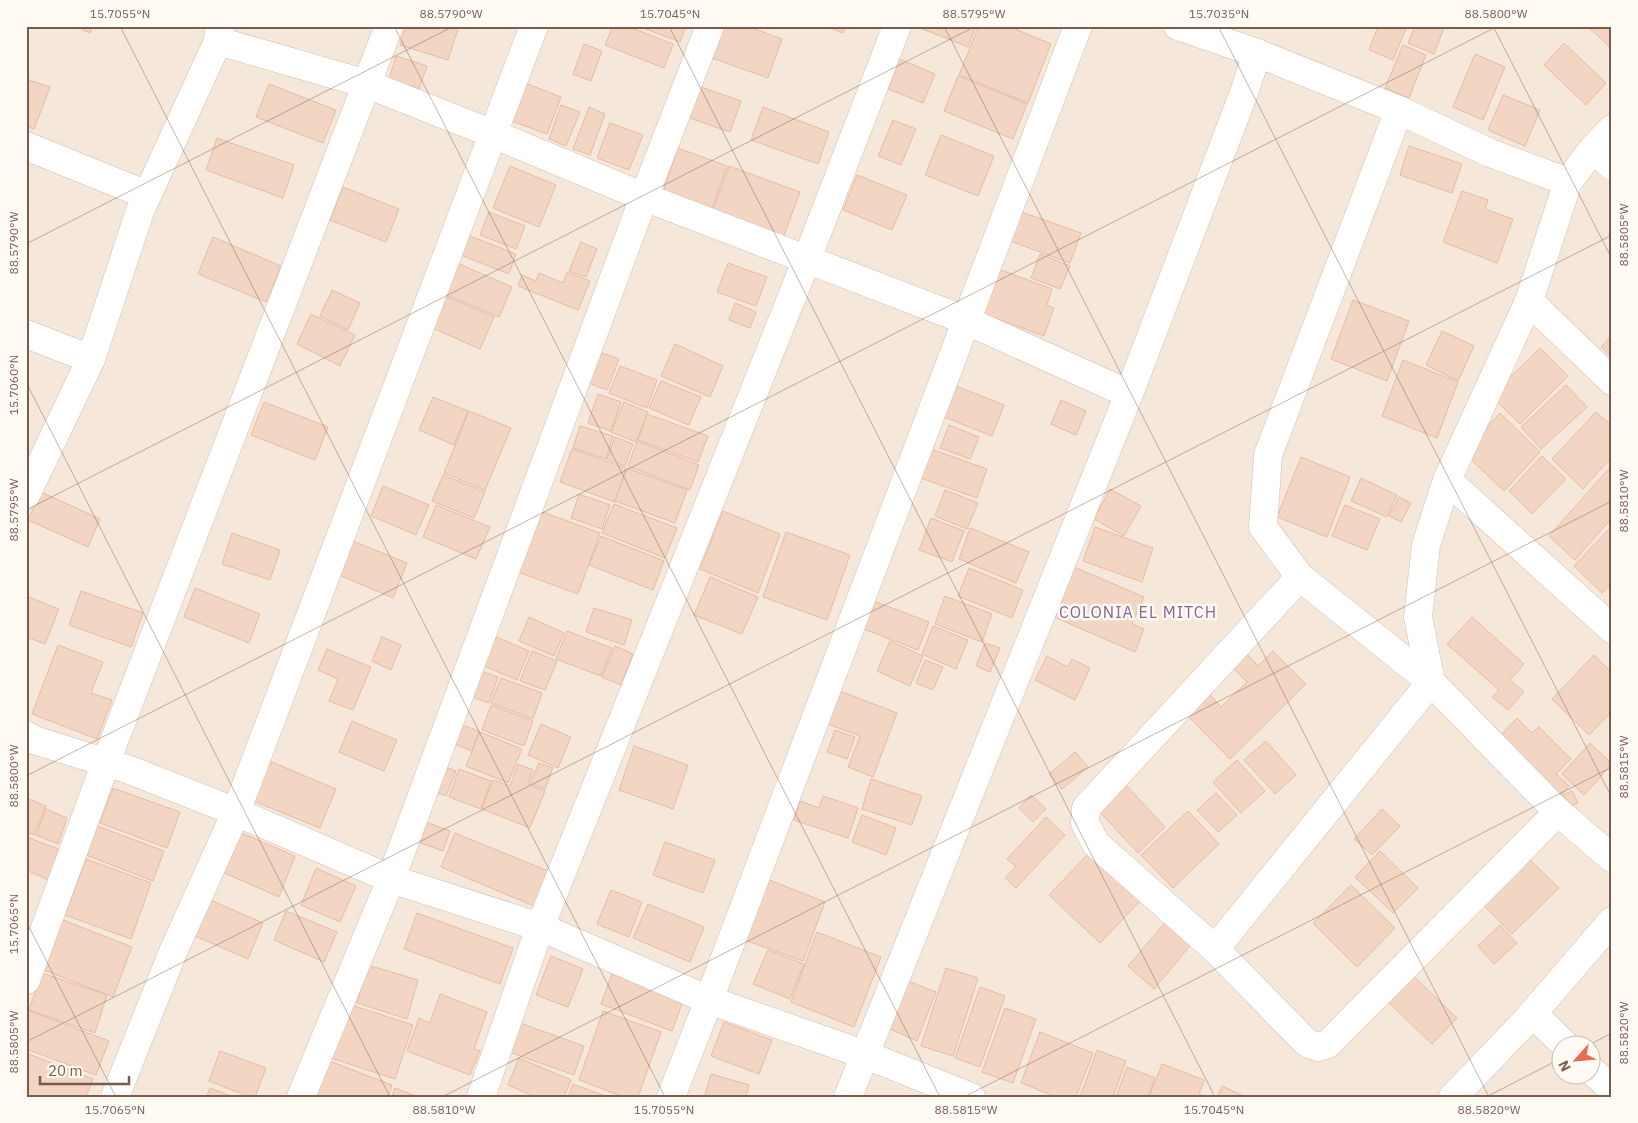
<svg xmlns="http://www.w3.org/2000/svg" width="1638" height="1123" viewBox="0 0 1638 1123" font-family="'IBM Plex Sans',sans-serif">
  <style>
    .residential { fill: #f5e8da; fill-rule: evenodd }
    .building { fill: #f3d5c3; stroke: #e6bba3 }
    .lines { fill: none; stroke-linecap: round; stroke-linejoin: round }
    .street-casing { stroke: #d1beb0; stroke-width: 29 }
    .street { stroke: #fff; stroke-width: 28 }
    .ticks { fill: none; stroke: #7a5c4d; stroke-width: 1; stroke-opacity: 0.45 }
    .labels { text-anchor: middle; stroke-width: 5; stroke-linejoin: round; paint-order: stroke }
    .neighbourhood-label { font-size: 16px; letter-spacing: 1px; fill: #846695; stroke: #fffaf3 }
    .neatline { fill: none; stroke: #7a5c4d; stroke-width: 2 }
    .ticks-label { font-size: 12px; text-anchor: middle; fill: #7a5c4d }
  </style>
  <rect width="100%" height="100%" fill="#fdf6ec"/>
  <path class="residential" d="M26,26H1612V1097H26ZM1560,1046H1590V1076H1560Z"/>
  <g class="building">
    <path d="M75,26H93L90,33Z"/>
    <path d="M406,26H449L458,29L448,60L400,45Z"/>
    <path d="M613,26H627L673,44L664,68L605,45Z"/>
    <path d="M638,26H686L680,42Z"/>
    <path d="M719,26H746L782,39L768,78L709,57Z"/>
    <path d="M826,26H846L843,33Z"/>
    <path d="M915,26H976L968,47Z"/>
    <path d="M979,26H1008L1051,44L1028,103L959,75Z"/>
    <path d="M1378,26H1407L1393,60L1369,50Z"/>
    <path d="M1415,26L1444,28L1434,54L1408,43Z"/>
    <path d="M1587,26H1612V49Z"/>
    <path d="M1564,43L1606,83L1586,105L1544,65Z"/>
    <path d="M584,44L602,51L591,81L573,74Z"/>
    <path d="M1403,45L1426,55L1409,98L1385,88Z"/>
    <path d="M1475,54L1505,67L1483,120L1453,107Z"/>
    <path d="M396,56L427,66L419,89L389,79Z"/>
    <path d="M899,59L935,74L923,103L888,89Z"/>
    <path d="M958,76L1027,104L1013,139L944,111Z"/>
    <path d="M26,79L50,87L34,129L26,126Z"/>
    <path d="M523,82L561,97L547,134L509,120Z"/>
    <path d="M269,84L336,110L323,143L256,117Z"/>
    <path d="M698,86L741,101L730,132L687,117Z"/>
    <path d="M1503,95L1540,110L1525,146L1488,130Z"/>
    <path d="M561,105L580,112L566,146L549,139Z"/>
    <path d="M589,107L605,114L590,155L573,149Z"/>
    <path d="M763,107L829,132L818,164L751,140Z"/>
    <path d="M893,120L916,129L901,165L878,156Z"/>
    <path d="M610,123L643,135L629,170L597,158Z"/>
    <path d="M941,135L994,156L978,196L925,175Z"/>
    <path d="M217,138L294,165L283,198L206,170Z"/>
    <path d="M1409,146L1462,164L1452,193L1400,175Z"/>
    <path d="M678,148L727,166L711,212L662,194Z"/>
    <path d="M510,166L556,185L539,227L493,208Z"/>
    <path d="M729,166L800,192L783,238L712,213Z"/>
    <path d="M857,175L907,195L892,230L843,210Z"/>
    <path d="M343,187L399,209L386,242L330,220Z"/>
    <path d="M1462,191L1488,200L1485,209L1513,219L1497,263L1443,242Z"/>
    <path d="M1016,210L1081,233L1070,263L1005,239Z"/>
    <path d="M489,212L525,226L516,249L480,235Z"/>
    <path d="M465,234L516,254L509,274L458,254Z"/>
    <path d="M213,237L281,266L266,302L198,274Z"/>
    <path d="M581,242L597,249L586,277L569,271Z"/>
    <path d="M1040,254L1070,266L1060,289L1031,278Z"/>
    <path d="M457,263L512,287L499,317L444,294Z"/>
    <path d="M728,263L767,277L756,306L717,292Z"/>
    <path d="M993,267L1052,289L1047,305L1054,308L1044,336L976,311Z"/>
    <path d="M567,272L590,281L578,310L518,286L522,275L536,281L539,273L563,283Z"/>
    <path d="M332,290L360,303L348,330L320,316Z"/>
    <path d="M443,295L494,317L480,349L430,327Z"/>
    <path d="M1353,300L1409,321L1387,381L1331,359Z"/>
    <path d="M735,303L756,312L750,328L729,320Z"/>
    <path d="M311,314L355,335L340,366L297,344Z"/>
    <path d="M1442,331L1474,346L1458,381L1426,365Z"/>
    <path d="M1612,335V357L1601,347Z"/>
    <path d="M675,344L723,366L710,397L661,376Z"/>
    <path d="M1540,348L1568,376L1520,424L1491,396Z"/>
    <path d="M594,350L619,359L607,390L583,381Z"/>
    <path d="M1403,360L1458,382L1437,438L1382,416Z"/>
    <path d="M620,366L657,380L647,408L609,393Z"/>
    <path d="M661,381L701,397L689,425L649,408Z"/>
    <path d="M951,384L1004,405L992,436L939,415Z"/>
    <path d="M1566,385L1587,407L1541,449L1521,427Z"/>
    <path d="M598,394L621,402L611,431L588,423Z"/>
    <path d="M433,397L468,411L454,445L419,430Z"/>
    <path d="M1061,400L1086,411L1076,435L1051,424Z"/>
    <path d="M264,402L328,427L315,460L251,435Z"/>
    <path d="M624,402L648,412L636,442L611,432Z"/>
    <path d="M469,411L511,428L485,490L444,473Z"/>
    <path d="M1596,412L1612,426V457L1583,489L1552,459Z"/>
    <path d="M1500,413L1540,452L1504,491L1463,452Z"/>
    <path d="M647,414L708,436L698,462L638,440Z"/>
    <path d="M949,425L979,437L970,459L940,448Z"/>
    <path d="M580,426L613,436L606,459L573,448Z"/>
    <path d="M615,437L633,444L625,466L607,459Z"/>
    <path d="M637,441L699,465L690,490L628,466Z"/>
    <path d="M928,448L987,469L977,498L918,477Z"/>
    <path d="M572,449L626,468L615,502L560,482Z"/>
    <path d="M1542,456L1566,479L1532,514L1509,491Z"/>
    <path d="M1301,457L1350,477L1327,537L1277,517Z"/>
    <path d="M1612,465V518L1575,560L1549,536Z"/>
    <path d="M627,468L687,490L675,523L615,501Z"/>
    <path d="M443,475L485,492L474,518L432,501Z"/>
    <path d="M1361,478L1397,495L1387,517L1351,501Z"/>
    <path d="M383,486L429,505L416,535L371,516Z"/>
    <path d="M1110,489L1141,506L1124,536L1094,519Z"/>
    <path d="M945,490L978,503L967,529L935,516Z"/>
    <path d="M41,492L100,519L88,547L28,520Z"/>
    <path d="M579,494L610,505L602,529L571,518Z"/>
    <path d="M1399,497L1411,503L1401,522L1389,516Z"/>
    <path d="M614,504L677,528L665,558L602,533Z"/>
    <path d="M436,505L490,527L476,559L423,537Z"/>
    <path d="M1345,505L1380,519L1367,550L1332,536Z"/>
    <path d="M540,511L600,533L578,594L518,572Z"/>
    <path d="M723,511L780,534L758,593L700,569Z"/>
    <path d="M931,518L964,531L952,562L919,550Z"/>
    <path d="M1612,526V583L1602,593L1574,566Z"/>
    <path d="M1095,527L1153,548L1142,582L1083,561Z"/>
    <path d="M970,528L1029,552L1016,583L959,559Z"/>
    <path d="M786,532L850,555L827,620L763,597Z"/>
    <path d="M232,533L280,550L270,580L222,564Z"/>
    <path d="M601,536L664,561L653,590L589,565Z"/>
    <path d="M353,541L407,563L393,598L339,575Z"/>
    <path d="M1067,564L1144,597L1132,624L1144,629L1135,652L1047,614Z"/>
    <path d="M969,568L1023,590L1012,618L958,596Z"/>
    <path d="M710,577L758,597L742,634L694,615Z"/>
    <path d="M195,588L260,614L249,643L184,617Z"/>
    <path d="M81,591L143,613L131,647L69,625Z"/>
    <path d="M26,596L59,609L45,644L26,637Z"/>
    <path d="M945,596L992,614L982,642L935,624Z"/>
    <path d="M871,600L929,622L918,650L861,628Z"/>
    <path d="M594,608L632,620L624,645L586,632Z"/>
    <path d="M529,617L564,633L554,656L519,641Z"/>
    <path d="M1472,617L1524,664L1510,680L1524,692L1508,710L1492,697L1499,690L1447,644Z"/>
    <path d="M933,626L968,640L956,669L922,654Z"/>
    <path d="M567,631L612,648L601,676L556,659Z"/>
    <path d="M382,637L401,645L391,670L372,661Z"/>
    <path d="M496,637L529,651L517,680L484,666Z"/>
    <path d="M890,641L923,656L910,686L877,671Z"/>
    <path d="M985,643L1000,648L990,672L976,666Z"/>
    <path d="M58,645L103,662L91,693L112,700L97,739L32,714Z"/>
    <path d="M615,646L633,654L621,685L602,677Z"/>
    <path d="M327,649L371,667L353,710L329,701L338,679L318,670Z"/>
    <path d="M532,651L557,661L545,690L520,681Z"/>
    <path d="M1273,651L1306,684L1230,759L1186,714L1208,693L1221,707L1247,682L1232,667L1246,653L1258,666Z"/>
    <path d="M1594,655L1612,673V711L1589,735L1552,699Z"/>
    <path d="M1047,656L1068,667L1072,659L1090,668L1075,700L1035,680Z"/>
    <path d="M925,660L943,667L933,690L916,683Z"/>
    <path d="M478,670L498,677L489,703L469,696Z"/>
    <path d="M501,678L542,693L533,719L491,703Z"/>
    <path d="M837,690L897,713L873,777L848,767L860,736L825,723Z"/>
    <path d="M491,705L533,721L524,746L482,730Z"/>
    <path d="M1517,718L1532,733L1539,727L1571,759L1556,774L1569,786L1560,796L1499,737Z"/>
    <path d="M352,721L397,740L384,771L339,752Z"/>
    <path d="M454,722L479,731L472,751L447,741Z"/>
    <path d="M541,724L571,737L558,768L528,755Z"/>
    <path d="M835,730L855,737L847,759L827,752Z"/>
    <path d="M480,732L522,749L508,783L466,766Z"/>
    <path d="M1266,741L1296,775L1275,794L1244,760Z"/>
    <path d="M1590,743L1612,764L1584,795L1562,774Z"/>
    <path d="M634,746L688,765L673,809L619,790Z"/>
    <path d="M1075,752L1088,767L1062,789L1049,774Z"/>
    <path d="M267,760L336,789L320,828L251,800Z"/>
    <path d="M1237,760L1265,791L1241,813L1213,782Z"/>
    <path d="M539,763L553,768L545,789L530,783Z"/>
    <path d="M518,764L533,770L528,784L545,791L530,828L482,809L493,780L510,786Z"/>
    <path d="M440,765L456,771L446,796L431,790Z"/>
    <path d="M459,769L491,781L481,809L449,797Z"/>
    <path d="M871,779L922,796L912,825L862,809Z"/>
    <path d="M1124,783L1165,827L1138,853L1097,809Z"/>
    <path d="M113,788L180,812L167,848L100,823Z"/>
    <path d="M1572,791L1578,803L1566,808L1561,796Z"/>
    <path d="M1216,793L1237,815L1218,832L1197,810Z"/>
    <path d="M1031,795L1046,809L1033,822L1019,808Z"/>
    <path d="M823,796L858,808L848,838L794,820L800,801L819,808Z"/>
    <path d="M26,798L46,806L34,835L26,832Z"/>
    <path d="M46,809L67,818L58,844L36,835Z"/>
    <path d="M1382,809L1400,826L1372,855L1354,839Z"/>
    <path d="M1188,811L1219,844L1173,888L1141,855Z"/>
    <path d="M862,815L896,828L886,855L852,842Z"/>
    <path d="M1046,817L1065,835L1016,888L1005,878L1016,866L1007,859Z"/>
    <path d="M423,821L450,831L443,851L415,841Z"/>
    <path d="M97,826L164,851L153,881L86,855Z"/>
    <path d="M237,831L295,856L279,897L220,871Z"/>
    <path d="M455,833L548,871L534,906L441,867Z"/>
    <path d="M29,838L61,850L49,880L26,870V845Z"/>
    <path d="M665,842L715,860L703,893L653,875Z"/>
    <path d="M1380,851L1418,888L1393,913L1355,877Z"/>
    <path d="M1090,852L1141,900L1100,943L1049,895Z"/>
    <path d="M1528,858L1559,888L1512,934L1482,904Z"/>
    <path d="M86,859L151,883L131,939L65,915Z"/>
    <path d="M316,868L356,886L340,922L301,905Z"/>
    <path d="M762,877L825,902L803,961L739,938Z"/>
    <path d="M1351,885L1395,928L1357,967L1313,923Z"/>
    <path d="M611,890L642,902L629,937L597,924Z"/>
    <path d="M208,899L263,923L248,959L193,935Z"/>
    <path d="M648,904L704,927L690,962L633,938Z"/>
    <path d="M286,911L337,932L324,962L274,940Z"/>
    <path d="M417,913L513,948L500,984L404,949Z"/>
    <path d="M1169,918L1194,941L1154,989L1128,966Z"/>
    <path d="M63,920L132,947L113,997L44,970Z"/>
    <path d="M1500,925L1517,943L1494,964L1478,946Z"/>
    <path d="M817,932L881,957L854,1027L791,1002Z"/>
    <path d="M768,950L804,964L790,999L753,984Z"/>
    <path d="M551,956L583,969L568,1007L536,995Z"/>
    <path d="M368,965L418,980L407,1019L357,1003Z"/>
    <path d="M946,968L978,978L953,1056L921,1046Z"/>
    <path d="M1406,969L1457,1018L1432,1044L1381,995Z"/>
    <path d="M42,973L107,995L95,1033L29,1010Z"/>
    <path d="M612,974L683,1001L672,1031L601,1004Z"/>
    <path d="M908,981L936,992L917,1041L890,1029Z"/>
    <path d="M980,987L1005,996L980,1067L955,1058Z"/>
    <path d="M440,994L487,1012L474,1049L480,1051L470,1075L407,1051L419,1018L430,1023Z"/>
    <path d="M348,1004L413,1025L395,1079L331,1058Z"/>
    <path d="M1005,1008L1036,1019L1013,1083L982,1072Z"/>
    <path d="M27,1010L109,1041L96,1075L26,1049Z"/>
    <path d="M603,1011L661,1032L638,1097H624L579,1080Z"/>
    <path d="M724,1022L772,1040L759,1074L711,1056Z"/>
    <path d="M520,1023L584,1046L574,1075L509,1052Z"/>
    <path d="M1040,1032L1093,1053L1076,1097H1057L1021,1083Z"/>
    <path d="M1097,1050L1126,1061L1113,1097H1080Z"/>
    <path d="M220,1051L266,1068L255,1097H250L209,1081Z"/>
    <path d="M26,1053L93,1079L86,1097H26Z"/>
    <path d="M519,1058L571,1080L564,1097H536L508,1085Z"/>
    <path d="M327,1060L392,1085L388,1097H313Z"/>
    <path d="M1162,1064L1204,1080L1199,1094L1207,1097H1149Z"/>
    <path d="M1127,1067L1155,1078L1148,1097H1116Z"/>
    <path d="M711,1074L749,1085L746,1097H713L705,1095Z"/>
    <path d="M573,1084L608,1097H568Z"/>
    <path d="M1222,1086L1246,1097H1218Z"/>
    <path d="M210,1088L231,1096V1097H206Z"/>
    <path d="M395,1088L418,1097H392Z"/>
  </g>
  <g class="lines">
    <g class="street-casing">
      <g id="street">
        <path d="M1178,26L1257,53L1399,110L1490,153L1568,182"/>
        <path d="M218,41L367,84L493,134L644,197L965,320L1129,394"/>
        <path d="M1399,110L1268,455L1263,527L1300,577L1431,682L1558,812L1612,858"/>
        <path d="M26,146L147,195"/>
        <path d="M1593,149L1612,166"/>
        <path d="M1529,301L1612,381"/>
        <path d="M26,334L91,359"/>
        <path d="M1447,480L1612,629"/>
        <path d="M26,495L91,359L140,211L218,41L220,26"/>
        <path d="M1300,577L1086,808L1085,823L1096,844L1215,949L1307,1043L1318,1047L1328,1044L1558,812"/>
        <path d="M26,735L34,740L130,770L236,812L391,879L540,927L709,1000L866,1055L971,1097"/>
        <path d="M1215,949L1431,682L1418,617L1426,545L1447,480L1529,301L1568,182L1593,149L1612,129"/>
        <path d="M26,980L106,762L389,26"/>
        <path d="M1532,1013L1566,1046"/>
        <path d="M1590,1069L1612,1089"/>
        <path d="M115,1097L173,952L236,812L534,26"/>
        <path d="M301,1097L391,879L644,197L710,26"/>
        <path d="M481,1097L540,927L807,259L897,26"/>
        <path d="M671,1097L709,1000L1078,26"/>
        <path d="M848,1097L1129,394L1245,90L1257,53"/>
        <path d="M1453,1097L1526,1021L1612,921"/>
      </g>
    </g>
    <use href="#street" class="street"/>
  </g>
  <path class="ticks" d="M120,26L665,1097M394,26L940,1097M669,26L1215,1097M944,26L1489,1097M1218,26L1612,798M1493,26L1612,259M26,244L454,26M26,382L390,1097M26,510L976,26M26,776L1498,26M26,921L116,1097M26,1042L1612,235M1587,1046L1612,1033M442,1097L1612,501M964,1097L1612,767M1486,1097L1560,1059"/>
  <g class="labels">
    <g class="neighbourhood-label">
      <text x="1138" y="618">COLONIA EL MITCH</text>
    </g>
  </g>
  <rect width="1638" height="1123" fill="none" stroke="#fffaf3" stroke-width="55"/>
  <g transform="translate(1576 1060) rotate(243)"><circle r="24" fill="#fffaf3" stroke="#cabbb1"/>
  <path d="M0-4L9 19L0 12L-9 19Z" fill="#e76f51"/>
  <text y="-8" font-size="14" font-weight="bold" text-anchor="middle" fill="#7a5c4d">N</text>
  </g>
  <path d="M40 1076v8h89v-8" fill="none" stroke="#7a5c4d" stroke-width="2.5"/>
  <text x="48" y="1076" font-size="15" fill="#7a5c4d" stroke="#fffaf3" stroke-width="4" paint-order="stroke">20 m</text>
  <rect x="28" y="28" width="1582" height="1068" class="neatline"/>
  <g class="ticks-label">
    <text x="120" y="18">15.7055°N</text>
    <text x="451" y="18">88.5790°W</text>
    <text x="670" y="18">15.7045°N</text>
    <text x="974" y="18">88.5795°W</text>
    <text x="1219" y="18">15.7035°N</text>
    <text x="1496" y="18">88.5800°W</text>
    <text transform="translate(1624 235) rotate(-90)" y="4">88.5805°W</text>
    <text transform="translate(14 243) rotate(-90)" y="4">88.5790°W</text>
    <text transform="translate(14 385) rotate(-90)" y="4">15.7060°N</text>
    <text transform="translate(1624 501) rotate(-90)" y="4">88.5810°W</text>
    <text transform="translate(14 510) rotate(-90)" y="4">88.5795°W</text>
    <text transform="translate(1624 767) rotate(-90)" y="4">88.5815°W</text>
    <text transform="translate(14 776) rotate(-90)" y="4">88.5800°W</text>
    <text transform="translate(14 924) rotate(-90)" y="4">15.7065°N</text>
    <text transform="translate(1624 1033) rotate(-90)" y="4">88.5820°W</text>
    <text transform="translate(14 1042) rotate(-90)" y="4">88.5805°W</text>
    <text x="115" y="1114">15.7065°N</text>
    <text x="444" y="1114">88.5810°W</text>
    <text x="664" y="1114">15.7055°N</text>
    <text x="966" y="1114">88.5815°W</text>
    <text x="1214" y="1114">15.7045°N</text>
    <text x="1489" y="1114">88.5820°W</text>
  </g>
</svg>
